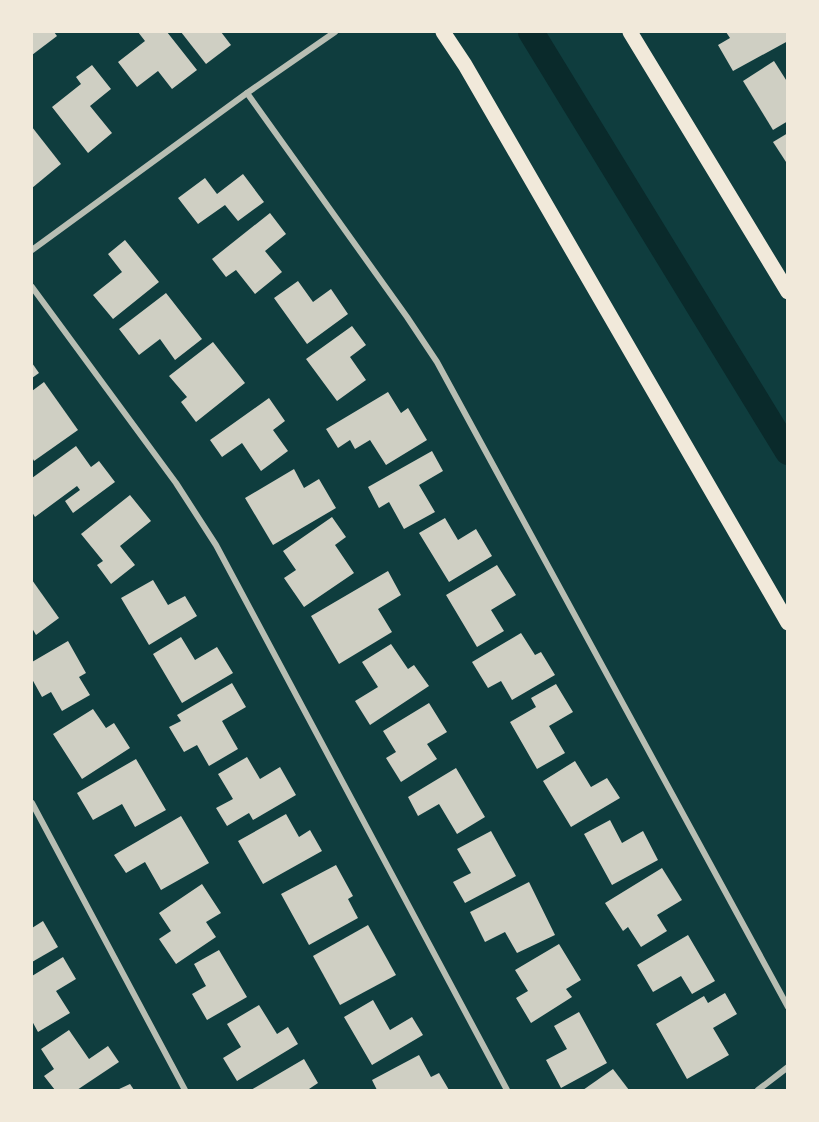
<svg xmlns="http://www.w3.org/2000/svg" width="819" height="1122" viewBox="0 0 819 1122" font-family="'DejaVu Sans',sans-serif">
  <style>
    .lines { fill: none; stroke-linecap: round; stroke-linejoin: round }
    .canal { stroke: #0a2a2b; stroke-width: 26 }
    .building { fill: #cfcfc3 }
    .minor { stroke: #b8beb3; stroke-width: 6 }
    .primary { stroke: #f1e9da; stroke-width: 15 }
  </style>
  <rect width="100%" height="100%" fill="#0f3d3e"/>
  <g class="lines">
    <path class="canal" d="M531,32L788,452"/>
  </g>
  <g class="building">
    <path d="M32,32H54L57,36L32,55Z"/>
    <path d="M138,32H167L197,70L172,89L158,71L137,87L118,62L145,41Z"/>
    <path d="M181,32H221L231,45L206,64Z"/>
    <path d="M726,32H788V41L733,71L718,45L730,38Z"/>
    <path d="M774,61L788,83V121L773,130L743,81Z"/>
    <path d="M92,65L111,89L90,106L112,133L88,153L52,107L81,84L76,77Z"/>
    <path d="M32,127L61,164L32,188Z"/>
    <path d="M788,133V165L773,142Z"/>
    <path d="M243,174L264,202L238,221L225,205L198,224L178,198L205,178L217,194Z"/>
    <path d="M270,213L286,234L265,251L282,272L255,294L236,270L226,277L212,259Z"/>
    <path d="M125,240L159,282L113,319L93,295L122,272L108,254Z"/>
    <path d="M298,281L313,302L331,289L348,314L307,344L274,298Z"/>
    <path d="M166,293L202,339L175,360L160,339L139,355L119,329Z"/>
    <path d="M352,326L366,345L350,357L366,380L337,401L306,359Z"/>
    <path d="M213,342L245,383L196,422L181,402L187,397L169,376Z"/>
    <path d="M32,363L39,373L32,378Z"/>
    <path d="M44,382L78,430L34,461L32,457V391Z"/>
    <path d="M388,392L401,413L408,408L427,440L386,465L370,440L355,449L350,440L338,448L326,429Z"/>
    <path d="M269,398L285,421L273,430L288,451L261,471L242,443L222,457L210,440Z"/>
    <path d="M76,446L91,467L99,461L115,482L73,513L65,501L80,490L77,486L35,517L32,512V478Z"/>
    <path d="M432,451L443,471L419,485L435,512L404,529L389,502L379,508L368,487Z"/>
    <path d="M294,469L304,488L319,479L336,508L273,545L245,498Z"/>
    <path d="M130,495L151,521L120,546L135,565L111,584L97,565L103,561L81,534Z"/>
    <path d="M332,517L346,537L335,545L354,573L304,607L284,578L296,570L283,551Z"/>
    <path d="M445,518L458,540L476,529L492,556L449,582L419,533Z"/>
    <path d="M497,565L516,595L491,610L504,631L477,647L446,595Z"/>
    <path d="M388,571L401,595L378,609L392,632L339,664L311,616Z"/>
    <path d="M32,580L59,618L36,635L32,628Z"/>
    <path d="M153,580L168,605L185,596L197,616L149,645L121,598Z"/>
    <path d="M521,633L535,655L541,652L555,675L512,700L501,681L488,688L472,662Z"/>
    <path d="M181,637L195,660L217,647L233,673L182,703L153,654Z"/>
    <path d="M68,641L86,673L79,677L90,695L62,711L51,692L42,697L32,679V662Z"/>
    <path d="M391,644L408,669L414,665L429,686L370,725L355,701L378,687L362,662Z"/>
    <path d="M232,683L246,707L222,721L238,749L209,766L197,745L184,752L169,727L181,721L177,715Z"/>
    <path d="M556,684L573,712L549,726L565,753L537,769L510,722L536,707L531,698Z"/>
    <path d="M429,703L447,732L427,744L437,759L401,782L386,758L396,752L383,731Z"/>
    <path d="M93,709L106,728L114,723L130,748L82,779L53,734Z"/>
    <path d="M247,757L260,779L280,767L296,795L253,820L249,813L227,826L216,808L233,799L218,774Z"/>
    <path d="M136,759L166,810L135,827L122,804L93,820L77,793Z"/>
    <path d="M575,761L591,787L607,778L620,798L571,827L543,781Z"/>
    <path d="M456,768L485,817L457,834L439,804L418,816L408,797Z"/>
    <path d="M286,814L299,837L310,830L322,851L263,884L238,841Z"/>
    <path d="M181,816L209,863L161,890L145,862L126,873L114,855Z"/>
    <path d="M610,820L622,843L643,831L658,860L612,885L584,834Z"/>
    <path d="M491,831L516,876L465,903L453,882L471,873L457,849Z"/>
    <path d="M336,865L353,896L348,899L358,918L309,945L281,894Z"/>
    <path d="M662,868L682,900L657,915L667,931L641,947L628,927L623,931L605,903Z"/>
    <path d="M529,882L555,935L517,953L505,932L485,942L470,912Z"/>
    <path d="M202,884L221,913L206,922L216,937L176,964L159,939L171,931L159,913Z"/>
    <path d="M43,921L58,947L32,962V928Z"/>
    <path d="M368,925L396,975L340,1005L313,956Z"/>
    <path d="M688,935L715,981L692,994L681,976L653,992L637,965Z"/>
    <path d="M559,944L581,980L566,989L572,997L531,1023L516,998L528,991L515,970Z"/>
    <path d="M219,950L247,997L207,1020L192,994L206,986L194,964Z"/>
    <path d="M63,957L76,979L56,991L70,1013L38,1032L32,1021V976Z"/>
    <path d="M725,993L737,1014L713,1028L729,1055L687,1079L656,1024L704,996L708,1003Z"/>
    <path d="M373,1000L390,1030L412,1017L423,1035L372,1065L344,1017Z"/>
    <path d="M259,1005L277,1034L288,1027L298,1044L237,1081L223,1058L241,1047L227,1024Z"/>
    <path d="M579,1012L607,1063L561,1088L546,1060L567,1049L554,1026Z"/>
    <path d="M69,1030L89,1059L108,1046L119,1062L77,1090H55L44,1076L54,1069L41,1049Z"/>
    <path d="M419,1055L431,1077L439,1073L449,1090H377L372,1080Z"/>
    <path d="M304,1059L318,1083L309,1089L310,1090H251Z"/>
    <path d="M613,1069L629,1090H583Z"/>
    <path d="M130,1084L134,1090H117Z"/>
  </g>
  <g class="lines">
    <g class="minor">
      <path d="M247,93L407,317L437,362L788,1007"/>
      <path d="M32,250L247,93L335,32"/>
      <path d="M32,287L176,483L216,545L507,1090"/>
      <path d="M32,803L185,1090"/>
      <path d="M758,1090L788,1067"/>
    </g>
    <g class="primary">
      <path d="M443,32L465,65L788,623"/>
      <path d="M630,32L788,292"/>
    </g>
  </g>
  <rect width="819" height="1122" fill="none" stroke="#f1e9da" stroke-width="66"/>
</svg>
